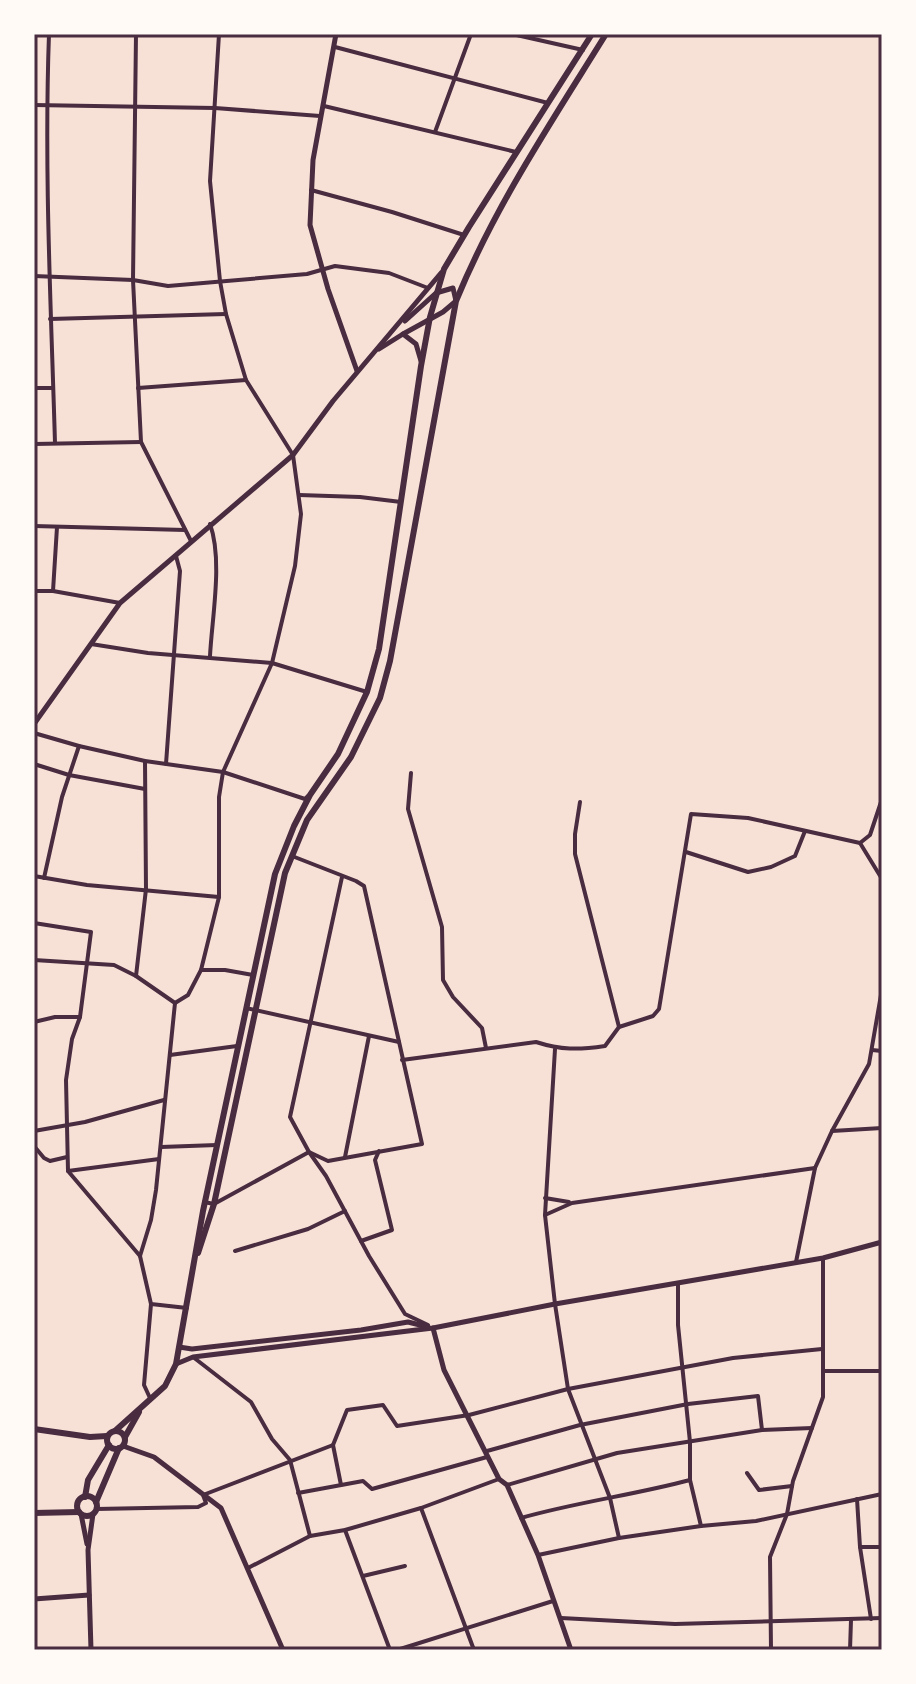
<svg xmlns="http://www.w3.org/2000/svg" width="916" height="1684" viewBox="0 0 916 1684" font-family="'Source Sans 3',sans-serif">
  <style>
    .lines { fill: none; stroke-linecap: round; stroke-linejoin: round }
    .minor { stroke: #4a2c40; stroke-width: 4 }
    .tertiary { stroke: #4a2c40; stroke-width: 5 }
    .secondary { stroke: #4a2c40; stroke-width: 6 }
    .neatline { fill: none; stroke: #4a2c40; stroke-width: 3 }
  </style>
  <rect width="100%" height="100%" fill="#f7e1d7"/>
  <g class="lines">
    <g class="minor">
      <path d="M49,34C44,171 51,306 55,443"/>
      <path d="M136,34L133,280L141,442L191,541"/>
      <path d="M512,34L583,50"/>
      <path d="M335,47L548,103"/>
      <path d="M34,105L215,108L320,116"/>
      <path d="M324,106L516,152"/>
      <path d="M435,132L471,34"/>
      <path d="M311,190L392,212L464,235"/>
      <path d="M34,276L133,280L168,286L307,274L335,266L389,273L428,288"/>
      <path d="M50,319L226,314"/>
      <path d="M34,388H53"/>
      <path d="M138,388L246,380"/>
      <path d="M34,444L141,442"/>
      <path d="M299,495L360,497L401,502"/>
      <path d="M34,526L185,530"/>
      <path d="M34,591H53L120,603"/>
      <path d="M53,591L57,527"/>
      <path d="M91,644L148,653L272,663L367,692"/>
      <path d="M210,656C212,617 223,560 210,524"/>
      <path d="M34,733L79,746L145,761L223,772L305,799L308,796"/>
      <path d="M34,764L69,775L145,789"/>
      <path d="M166,764L180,571L176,556"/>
      <path d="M411,773L408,809L442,927L443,980L453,997L482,1028L486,1048"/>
      <path d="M580,802L575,834V854L619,1027"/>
      <path d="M860,843L870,835L882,799"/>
      <path d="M686,852L748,872L771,867L795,856L805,831"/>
      <path d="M292,856L356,881L364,886L422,1144L328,1161L309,1152L290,1117L342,877"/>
      <path d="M34,876L87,885L219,897"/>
      <path d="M44,878L62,797L79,746"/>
      <path d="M34,923L91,932L80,1017L72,1039L66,1080L68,1171L140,1256L151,1304L187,1308"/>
      <path d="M34,960L114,965L136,976L175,1003L156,1190L151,1220L140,1256"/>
      <path d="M201,970H225L253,975"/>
      <path d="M136,976L146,889L145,761"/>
      <path d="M175,1003L188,995L201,970L219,897V797L223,772L272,663L295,566L301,514L293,455L246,380L226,314L220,281L210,181L219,34"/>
      <path d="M246,1008L399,1042"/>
      <path d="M34,1022L55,1017H80"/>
      <path d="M555,1049L545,1215L555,1304L568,1389L610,1498L619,1538"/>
      <path d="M872,1050L882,1051"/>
      <path d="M170,1055L237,1046"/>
      <path d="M402,1060L536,1042C561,1050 578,1050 605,1046L619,1027L653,1016L659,1009L691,814L748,818L860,843L882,879"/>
      <path d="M34,1131L85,1122L164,1100"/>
      <path d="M832,1131L882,1128"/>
      <path d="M34,1146L44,1158L50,1161L67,1157"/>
      <path d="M161,1147L217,1145"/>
      <path d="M345,1157L369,1036"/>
      <path d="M68,1171L159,1159"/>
      <path d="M545,1198L569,1202"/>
      <path d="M204,1202L214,1204L309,1152L326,1176L369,1256L405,1314L428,1325"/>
      <path d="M545,1215L572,1203L815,1168"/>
      <path d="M361,1241L392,1230L375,1160L379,1151"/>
      <path d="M235,1251L308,1229L345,1211"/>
      <path d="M796,1262L815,1168L832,1131L869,1064L882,989"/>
      <path d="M678,1284V1325L690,1442V1480L701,1526"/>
      <path d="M193,1357L251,1402L272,1439L290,1460L310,1536"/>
      <path d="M824,1371H882"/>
      <path d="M150,1398L144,1385L151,1304"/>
      <path d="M333,1445L341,1485"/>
      <path d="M487,1451L580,1425L688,1404L758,1396L762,1430"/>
      <path d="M747,1473L759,1490L792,1486"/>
      <path d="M507,1485L617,1453L762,1430L812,1428"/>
      <path d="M298,1493L363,1481L372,1489L487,1457"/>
      <path d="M857,1499L860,1547L871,1619"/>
      <path d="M421,1508L474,1650"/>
      <path d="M96,1509L198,1507L206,1503L203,1495L333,1445L347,1410L383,1405L397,1426L469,1415L568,1389L733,1358L822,1349"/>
      <path d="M521,1518C577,1502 634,1495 690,1480"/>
      <path d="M345,1530L390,1650"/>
      <path d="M860,1547H882"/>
      <path d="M538,1555L619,1538L701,1526L756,1521L882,1494"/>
      <path d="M248,1568L310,1536L345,1530L421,1508L499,1479"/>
      <path d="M363,1576L405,1566"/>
      <path d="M561,1618L675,1624L882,1618"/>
      <path d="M397,1650L553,1601"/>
      <path d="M771,1650L770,1557L787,1514L793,1481L823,1397V1258"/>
      <path d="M850,1650L851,1620"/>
    </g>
    <g class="tertiary">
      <path d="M336,34L313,160L310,225L328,289L357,371"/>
      <path d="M403,334L443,312L456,301L453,288L436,293L405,321"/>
      <path d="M379,349L403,334L416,344L421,361"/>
      <path d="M34,724L120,603L293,455L333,401L441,273"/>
      <path d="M433,1328L444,1370L499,1479L507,1485L538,1555L571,1650"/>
      <path d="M179,1347L192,1349L361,1330L408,1322L428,1327"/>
      <path d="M176,1364L193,1357L433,1328L555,1304L823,1258L882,1242"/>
      <path d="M123,1446L154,1457L221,1508L283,1650"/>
      <path d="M81,1514L87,1544"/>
      <path d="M34,1599L89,1595"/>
      <path d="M91,1650L88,1550L93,1514"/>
    </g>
    <g class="secondary">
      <path d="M198,1253L214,1204L285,873L307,820L351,757L380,698L390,661L456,301C495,206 552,121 606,34"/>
      <path d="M34,1429L90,1437L107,1436"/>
      <path d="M116,1430L165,1386L176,1364L203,1211L275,874L294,826L310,795L338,754L367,692L379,649L421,366L430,317L444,269L469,227L592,34"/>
      <circle cx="116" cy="1440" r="9"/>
      <path d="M125,1437L139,1412"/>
      <circle cx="87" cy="1506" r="10"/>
      <path d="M85,1497L88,1480L109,1445"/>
      <path d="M96,1502L119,1448"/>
      <path d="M34,1513L79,1512"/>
    </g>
  </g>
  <rect width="916" height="1684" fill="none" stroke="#fffaf5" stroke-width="72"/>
  <rect x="36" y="36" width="844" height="1612" class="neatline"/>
</svg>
